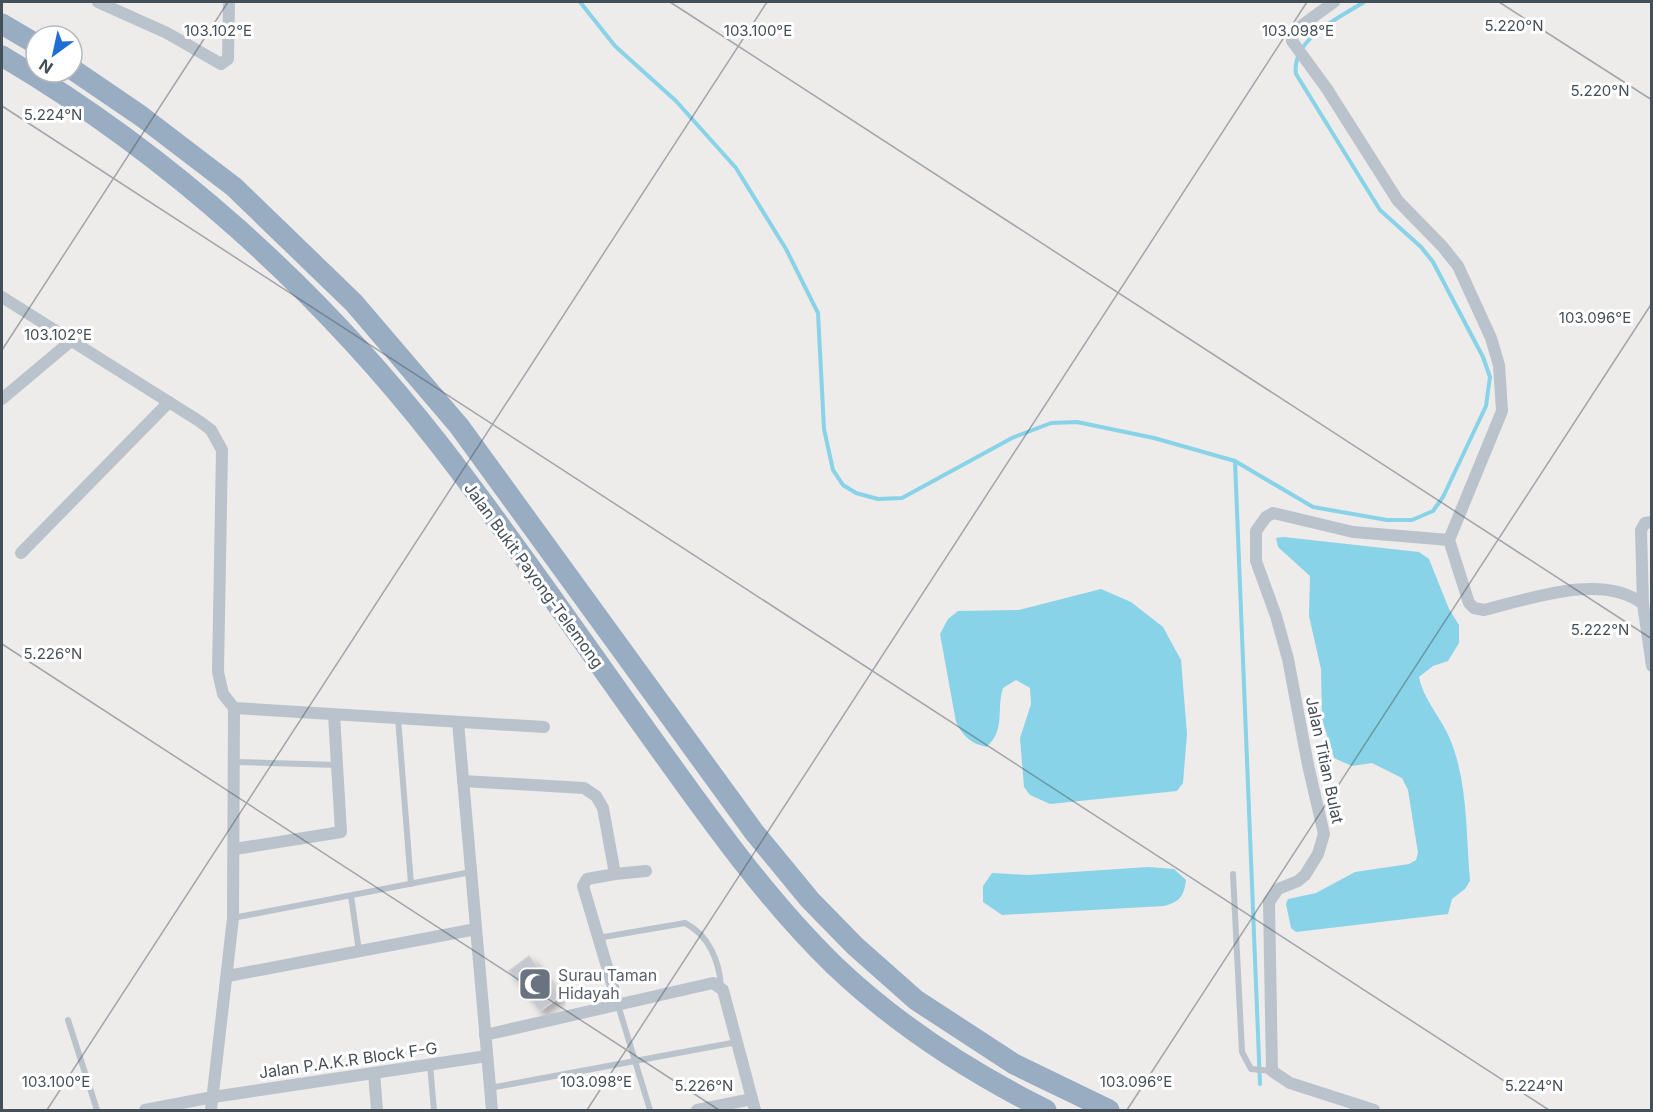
<svg xmlns="http://www.w3.org/2000/svg" width="1653" height="1112" viewBox="0 0 1653 1112" font-family="Inter,sans-serif">
  <style>
    .water { fill: #88d3e7 }
    .lines { fill: none; stroke-linecap: round; stroke-linejoin: round }
    .stream { stroke: #88d3e7; stroke-width: 4 }
    .building { fill: #c5c8ce; stroke: #d0d2d7; stroke-width: 1.5; filter: url(#shadow) }
    .service { stroke: #bac3cb; stroke-width: 6 }
    .minor { stroke: #bac3cb; stroke-width: 12 }
    .trunk { stroke: #98acc2; stroke-width: 21 }
    .ticks { fill: none; stroke: #454f58; stroke-width: 1.5; stroke-opacity: 0.45 }
    .labels { text-anchor: middle; stroke-width: 6; stroke-linejoin: round; paint-order: stroke }
    .street-label { font-size: 16px; fill: #454f58; stroke: #fff }
    .worship-label { font-size: 16px; fill: #5b616d; stroke: #fff; text-anchor: start }
    .ticks-label { font-size: 15px; text-anchor: middle; fill: #454f58; stroke: #fff; stroke-width: 6; stroke-linejoin: round; paint-order: stroke }
  </style>
  <defs>
    <filter id="shadow"><feDropShadow dx="5.5" dy="5.5" stdDeviation="3" flood-color="#0004"/></filter>
  </defs>
  <rect width="100%" height="100%" fill="#eeebeb"/>
  <g class="water">
    <path d="M1284,537L1419,552L1429,559L1449,609L1459,625V643L1448,661L1433,666L1419,677C1424,701 1441,717 1450,739C1468,782 1466,835 1470,881L1465,889L1452,899L1448,914L1296,932L1291,928L1286,904L1288,899L1316,893L1355,872L1409,864L1416,860L1418,853L1408,790L1402,778L1372,763L1352,766L1334,758L1322,719L1321,669L1309,616L1310,576L1278,547L1276,538Z"/>
    <path d="M1101,589L1131,602L1163,627L1181,660L1187,734L1183,783L1177,791L1050,804L1030,795L1024,787L1020,738L1031,704L1030,688L1016,680L1003,688C996,709 1006,731 986,747C970,743 963,736 956,722L940,634L948,619L958,611L1019,610Z"/>
    <path d="M1148,867L1174,869L1186,880C1184,897 1179,902 1164,906L1002,915L983,902V886L992,873L1028,875Z"/>
  </g>
  <g class="lines">
    <g class="stream">
      <path d="M580,2L615,46L676,101L736,168L786,249L818,313L824,429L833,470L843,485L856,493L878,499L902,498L1012,438L1051,423L1077,422L1154,438L1235,461L1313,507L1387,520H1412L1433,511L1443,497L1486,406L1490,377L1483,357L1433,262L1421,247L1380,210L1296,74C1291,39 1339,18 1364,2"/>
      <path d="M1235,461L1260,1084"/>
    </g>
  </g>
  <path class="building" d="M529,956L560,996L540,1011L509,971Z"/>
  <g class="lines">
    <g class="service">
      <path d="M398,718L411,884"/>
      <path d="M235,762L337,765"/>
      <path d="M1233,874L1242,1052L1251,1069L1272,1071"/>
      <path d="M351,896L359,951"/>
      <path d="M233,918L471,872"/>
      <path d="M598,938L685,923C709,935 719,961 721,986"/>
      <path d="M618,1005L650,1110"/>
      <path d="M68,1020L97,1110"/>
      <path d="M430,1065L434,1110"/>
      <path d="M490,1088L737,1042"/>
    </g>
    <g class="minor">
      <path d="M98,2L167,33L221,64L228,59L229,2"/>
      <path d="M1334,2L1294,31L1292,41L1327,89L1398,201L1442,246L1458,266L1491,338L1499,365L1502,411L1449,540L1469,603L1474,608L1484,610C1529,599 1603,572 1643,604L1652,666"/>
      <path d="M2,297L199,421L211,430L222,450L218,672L223,694L234,708L233,918L211,1110"/>
      <path d="M2,399L71,341"/>
      <path d="M21,553L169,402"/>
      <path d="M1643,604L1641,530L1645,523L1652,522"/>
      <path d="M234,708L544,727"/>
      <path d="M458,722L492,1110"/>
      <path d="M463,781L584,788L596,796L603,808L615,874L587,879L583,886L618,1004"/>
      <path d="M235,849L341,832L334,715"/>
      <path d="M615,874L646,871"/>
      <path d="M228,976L476,929"/>
      <path d="M485,1035L713,983L723,990L755,1110"/>
      <path d="M374,1073L377,1110"/>
      <path d="M145,1110L213,1097L487,1056"/>
      <path d="M697,1110L752,1099"/>
      <path d="M1374,1110L1290,1083L1272,1071L1269,902L1278,889L1298,881L1305,875L1318,854L1324,834L1308,765L1288,659L1276,616L1256,561V531L1266,517L1273,513L1353,532L1449,540"/>
    </g>
    <g class="trunk">
      <path d="M2,24L36,44"/>
      <path d="M2,56C170,155 319,290 439,444C519,547 592,656 669,762C720,833 772,905 835,966C897,1025 970,1072 1046,1110"/>
      <path d="M72,69L141,116L234,187L354,303L459,426L754,832L810,900L855,946L916,1000L1014,1064L1109,1110"/>
    </g>
  </g>
  <path class="ticks" d="M670,2L1652,639M1499,2L1652,100M2,106L1549,1110M2,350L228,2M2,644L719,1110M47,1110L767,2M587,1110L1307,2M1127,1110L1652,303"/>
  <defs>
    <g id="mosque-square" transform="scale(1.725)"><rect x="-9" y="-9" width="18" height="18" rx="4" fill="#6b7280" stroke="#fff"/><path d="M3.5-4.9A6 6 0 1 0 3.5 4.9A5 5 0 1 1 3.5-4.9Z" fill="#fff"/></g>
  </defs>
  <g fill-rule="evenodd">
    <use href="#mosque-square" x="535" y="984"/>
  </g>
  <g class="labels">
    <g class="street-label">
      <text transform="translate(534 575) rotate(54)" y="6">Jalan Bukit Payong-Telemong</text>
      <text transform="translate(1325 760) rotate(78)" y="6">Jalan Titian Bulat</text>
      <text transform="translate(348 1060) rotate(-8)" y="6">Jalan P.A.K.R Block F-G</text>
    </g>
    <g class="worship-label">
      <text x="558" y="981">Surau Taman<tspan x="558" dy="18">Hidayah</tspan></text>
    </g>
  </g>
  <g class="ticks-label">
    <text x="1514" y="31">5.220°N</text>
    <text x="218" y="36">103.102°E</text>
    <text x="758" y="36">103.100°E</text>
    <text x="1298" y="36">103.098°E</text>
    <text x="1600" y="96">5.220°N</text>
    <text x="53" y="120">5.224°N</text>
    <text x="1595" y="323">103.096°E</text>
    <text x="58" y="340">103.102°E</text>
    <text x="1600" y="635">5.222°N</text>
    <text x="53" y="659">5.226°N</text>
    <text x="56" y="1087">103.100°E</text>
    <text x="596" y="1087">103.098°E</text>
    <text x="1136" y="1087">103.096°E</text>
    <text x="704" y="1091">5.226°N</text>
    <text x="1534" y="1091">5.224°N</text>
  </g>
  <rect width="1653" height="1112" fill="none" stroke="#454f58" stroke-width="6"/>
  <g transform="translate(54 54) rotate(213)"><circle r="28" fill="#ffffff" stroke="#b5b9bc" stroke-width="1.5"/>
  <path d="M0-4.5L10 22L0 15L-10 22Z" fill="#206ed4"/>
  <text y="-9" font-size="16" font-weight="bold" text-anchor="middle" fill="#454f58">N</text>
  </g>
</svg>
